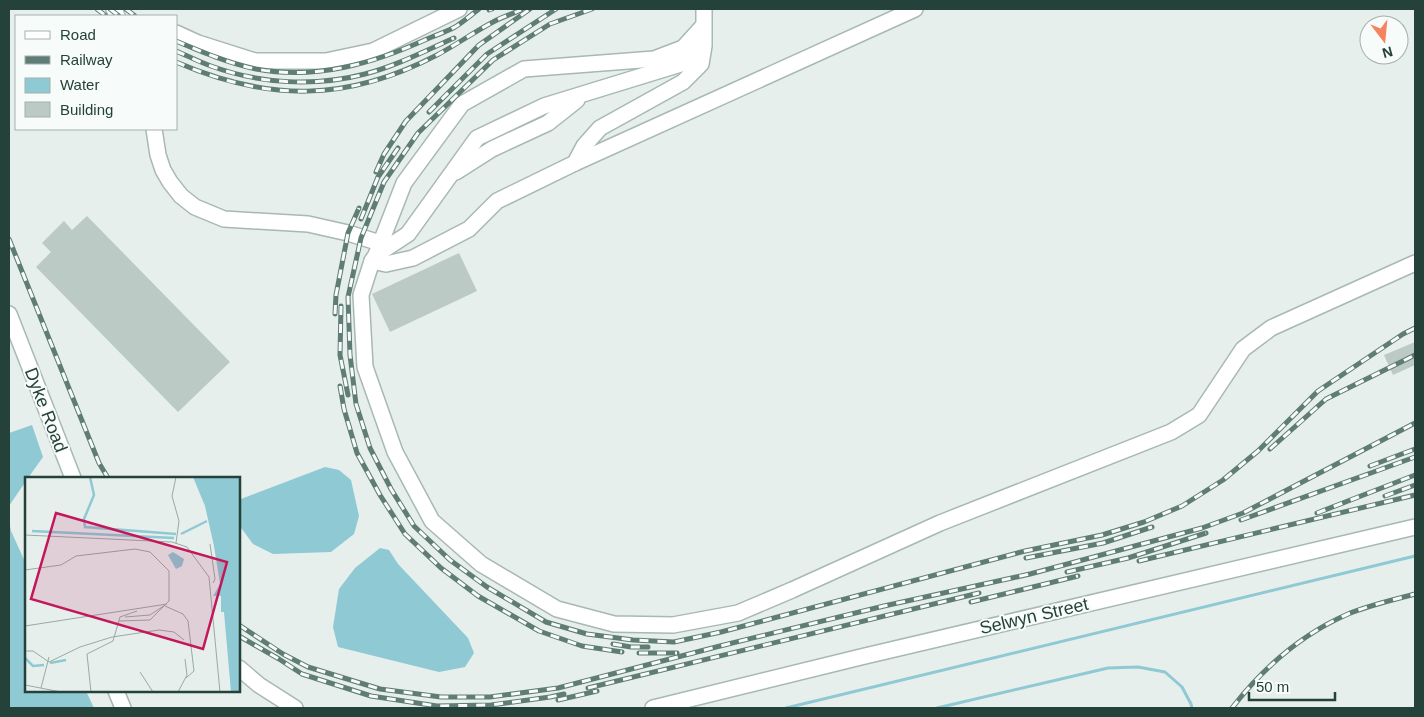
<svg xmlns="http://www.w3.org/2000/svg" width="1424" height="717" viewBox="0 0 1424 717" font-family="Helvetica,sans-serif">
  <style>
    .water { fill: #8ec9d4 }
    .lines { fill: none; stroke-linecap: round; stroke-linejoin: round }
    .stream { stroke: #8ec9d4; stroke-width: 3 }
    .building { fill: #bbcac4 }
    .minor-casing { stroke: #a8b8b2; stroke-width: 18 }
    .minor { stroke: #fff; stroke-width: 15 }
    .rail-casing { stroke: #5f7d75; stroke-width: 5 }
    .rail { stroke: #f7fbf9; stroke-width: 3; stroke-dasharray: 9; stroke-linecap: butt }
    .labels { text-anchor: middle; stroke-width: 4; stroke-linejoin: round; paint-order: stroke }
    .street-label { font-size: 18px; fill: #24423a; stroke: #f7fbf9 }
    .inset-river { fill: none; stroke: #8ec9d4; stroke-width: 2.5 }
    .inset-road { fill: none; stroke: #98aaa4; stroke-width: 1 }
    .view { fill: #c2185b; fill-opacity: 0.15; stroke: #c2185b; stroke-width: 2.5 }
    .inset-edge { fill: none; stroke: #24423a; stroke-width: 2.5 }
  </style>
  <rect width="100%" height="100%" fill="#e6efeb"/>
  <g class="water">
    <path d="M32,425L43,457L28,478H26V481L9,506V433Z"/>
    <path d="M325,467L339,470L351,480L359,516L354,534L331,552L273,554L253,544L239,525V506L241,499Z"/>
    <path d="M9,521L11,531L26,564V691H86L94,708H9Z"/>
    <path d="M380,548L389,550L398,564L468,638L474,653L465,667L439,672L338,647L333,627L339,589L355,568Z"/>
  </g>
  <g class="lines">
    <g class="stream">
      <path d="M786,708L1415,556"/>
      <path d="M937,708L1108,668L1138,667L1165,672L1182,687L1191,704L1192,708"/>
    </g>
  </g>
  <g class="building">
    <path d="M87,216L230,362L178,412L36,267L51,252L42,243L64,221L72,230Z"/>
    <path d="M459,253L477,291L390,332L372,294Z"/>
    <path d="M1415,342V365L1393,375L1384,355Z"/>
  </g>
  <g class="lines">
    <g class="minor-casing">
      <g id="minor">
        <path d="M114,9L117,16"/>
        <path d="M703,26L683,48L654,59L524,69L462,104L404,183L376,255L372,261L361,295L365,367L395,452L432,521L481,564L557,609L614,624L673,625L738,613L792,590L940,523L1171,432L1199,415L1243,349L1271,328L1415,263"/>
        <path d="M176,33L198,43L255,61H326L373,51L459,9"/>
        <path d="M154,129L158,155L163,170L170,182L181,196L195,207L224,219L308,224L348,233L380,243"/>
        <path d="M575,163L584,146L600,128L683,82L701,64L704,46V9"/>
        <path d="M456,172L492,149L548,123L577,100"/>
        <path d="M376,255L408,234L477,138L544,106L684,63L702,38"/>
        <path d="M372,261L386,264L413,258L469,229L497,201L575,163L915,9"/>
        <path d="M9,314L73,478"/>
        <path d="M239,668L259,685L295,708"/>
        <path d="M116,691L123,708"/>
        <path d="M653,708L865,656L1415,527"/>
      </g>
    </g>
    <use href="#minor" class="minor"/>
    <g class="rail-casing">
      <g id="rail">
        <path d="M97,9L106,16"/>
        <path d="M110,9L119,16"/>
        <path d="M126,9L135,16"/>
        <path d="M592,9L550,24L493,60L418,133L384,182L361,238L348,297L350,355L356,404L370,448L391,489L414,526L450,560L487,587L546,622L587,634L633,640L674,642L721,632L1025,551L1102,535L1144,522L1182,506L1223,480L1258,451L1318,391L1403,334L1415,328"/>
        <path d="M489,10L492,9"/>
        <path d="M176,41C202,52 228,63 256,69C316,80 372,64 427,39C436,35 446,32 455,27C463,22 471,15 479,9"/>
        <path d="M176,51C188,56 199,62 211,66C260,84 315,87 365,74C396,66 425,51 454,38"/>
        <path d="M176,62C269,102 347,102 437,55C456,45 474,32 493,22C502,17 512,14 521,10"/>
        <path d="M429,112L487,54L556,9"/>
        <path d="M376,172L384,154L406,121L479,45L530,9"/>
        <path d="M361,219L378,177L398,148"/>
        <path d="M9,239L99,463L108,478"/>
        <path d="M341,306L340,355L348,395"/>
        <path d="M335,314L336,295L348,233L359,208"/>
        <path d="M340,386L344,409L357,453L380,495L405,534L441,568L478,596L539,631L582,646L622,652"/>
        <path d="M1270,449L1326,399L1415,355"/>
        <path d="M1370,466L1415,449"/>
        <path d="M1385,496L1415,485"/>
        <path d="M1317,513L1415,475"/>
        <path d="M1241,520L1415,457"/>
        <path d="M1026,558L1103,543L1152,527"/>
        <path d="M1139,561L1415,495"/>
        <path d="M1067,572L1128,558L1206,533"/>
        <path d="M971,602L1078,576"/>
        <path d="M239,625L283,654L308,667L380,689L441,697H490L558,688L720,646L884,606L1030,574L1202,528L1243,513L1415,423"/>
        <path d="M239,636L279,659L302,674L371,696L437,706L491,705L550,697L564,694"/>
        <path d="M613,644L631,647H648"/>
        <path d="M639,653H677"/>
        <path d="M588,688L979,593"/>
        <path d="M558,700L597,691"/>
        <path d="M1232,708C1263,668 1302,634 1348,614C1370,605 1393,600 1415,594"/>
      </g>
    </g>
    <use href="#rail" class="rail"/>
  </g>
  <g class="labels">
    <g class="street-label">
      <text transform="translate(46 410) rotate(69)" y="6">Dyke Road</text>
      <text transform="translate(1034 616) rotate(-13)" y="6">Selwyn Street</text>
    </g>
  </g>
  <g transform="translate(25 477)">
    <rect width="215" height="215" fill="#e6efeb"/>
    <path d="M168,0H215V215H206L199,135H196V119H188L195,107L189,69L180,29ZM148,75L159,82L157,89L151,92L143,78Z" fill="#8ec9d4"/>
    <path class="inset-river" d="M65,0L69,18L59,42L60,50L151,57M7,54L149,61M156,57L182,44M0,181L8,189L19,188M25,186L41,183"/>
    <path class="inset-road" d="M151,0L147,19L154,44L151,66M0,58L147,65L162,70L184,100L195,215M185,67L190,102L188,106M0,93L36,88L51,79L110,72L125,75L144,94V124L125,143L94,144M140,129L158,137L163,144L169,194L161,201M100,140L125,138L140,128M0,149L142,127M0,174H8L24,185L55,170L87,160L134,153L149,155L159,163M115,195L128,215M0,208L36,215M16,211L24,180M66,215L62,177L88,164L95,140L112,134M153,215L162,198L160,182"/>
    <path class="view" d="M31,36L202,85L178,172L6,122Z"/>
    <rect width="215" height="215" class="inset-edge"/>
  </g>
  <rect width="1424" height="717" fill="none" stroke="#24423a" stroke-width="20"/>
  <rect x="15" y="15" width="162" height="115" fill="#f7fbf9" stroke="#a3b1ad"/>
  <rect x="25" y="31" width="25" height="8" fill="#ffffff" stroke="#a3b1ad"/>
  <text x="60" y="40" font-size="15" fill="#24423a">Road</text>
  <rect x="25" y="56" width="25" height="8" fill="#5f7d75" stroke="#a3b1ad"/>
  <text x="60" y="65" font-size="15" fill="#24423a">Railway</text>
  <rect x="25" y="78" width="25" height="15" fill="#8ec9d4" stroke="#a3b1ad"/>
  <text x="60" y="90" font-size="15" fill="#24423a">Water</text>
  <rect x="25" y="102" width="25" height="15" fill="#bbcac4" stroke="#a3b1ad"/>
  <text x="60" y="115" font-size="15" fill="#24423a">Building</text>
  <g transform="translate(1384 40) rotate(164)"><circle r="24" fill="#f7fbf9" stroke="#a3b1ad"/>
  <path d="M0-4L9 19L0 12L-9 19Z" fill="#f4845f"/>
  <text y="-8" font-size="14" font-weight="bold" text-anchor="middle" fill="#24423a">N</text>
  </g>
  <path d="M1249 692v8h86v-8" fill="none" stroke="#24423a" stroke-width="2.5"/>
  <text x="1256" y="692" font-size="15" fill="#24423a" stroke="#f7fbf9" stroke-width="4" paint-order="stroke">50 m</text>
</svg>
